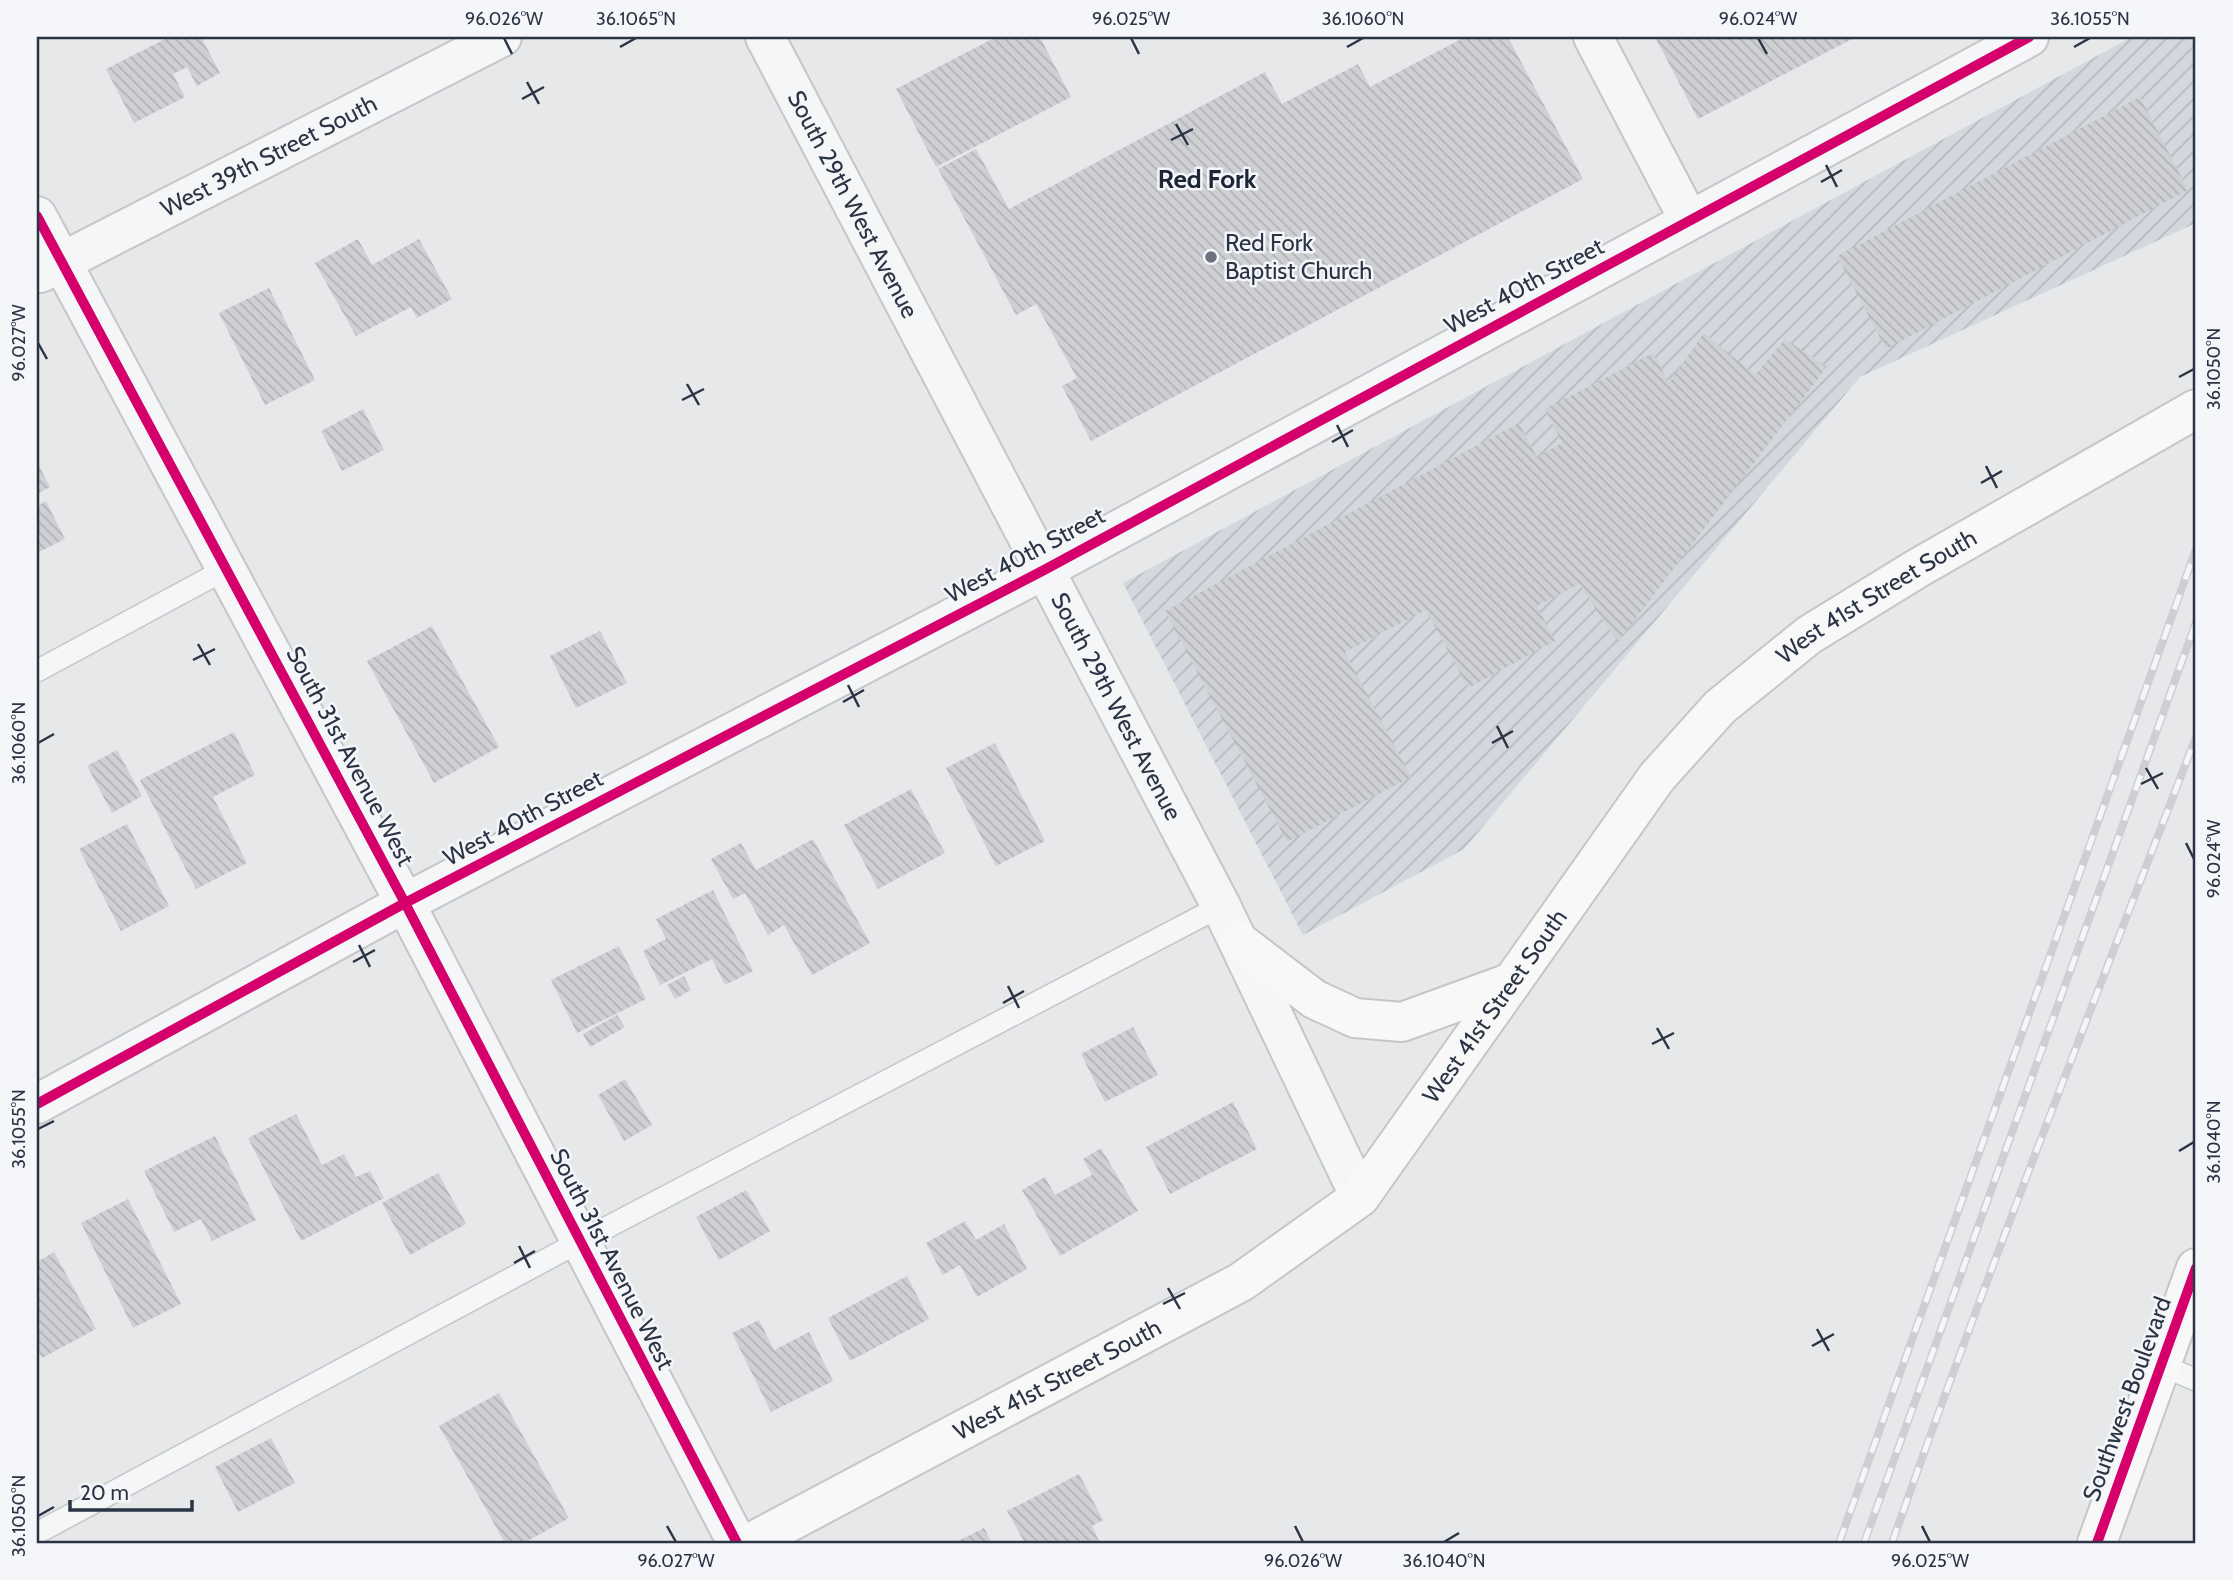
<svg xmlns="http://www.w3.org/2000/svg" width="2233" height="1580" viewBox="0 0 2233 1580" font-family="Cabin,sans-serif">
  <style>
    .industrial { fill: url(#industrial-furrows) }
    .building { fill: url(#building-back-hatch) }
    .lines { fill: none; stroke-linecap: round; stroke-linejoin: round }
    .service-casing { stroke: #c4c6c8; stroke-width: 24 }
    .minor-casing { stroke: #c4c6c8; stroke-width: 42 }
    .tertiary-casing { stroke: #c4c6c8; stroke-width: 42 }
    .secondary-casing { stroke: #c4c6c8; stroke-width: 42 }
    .service { stroke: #f5f6f7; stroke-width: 21 }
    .minor { stroke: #f5f6f7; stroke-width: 38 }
    .tertiary { stroke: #f5f6f7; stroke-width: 38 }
    .secondary { stroke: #f8f8f8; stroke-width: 38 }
    .rail-casing { stroke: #cecfd2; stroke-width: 8 }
    .rail { stroke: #f4f6f9; stroke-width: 5; stroke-dasharray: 16; stroke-linecap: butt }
    .cycleway-casing { stroke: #f4f6f9; stroke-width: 15 }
    .cycleway { stroke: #d6006c; stroke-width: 10 }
    .ticks { fill: none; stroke: #2b3445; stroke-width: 2.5 }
    .poi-dot { fill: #6c737f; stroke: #f4f6f9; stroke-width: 2.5 }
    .labels { text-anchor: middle; stroke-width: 5; stroke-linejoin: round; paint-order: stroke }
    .street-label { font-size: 24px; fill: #2b3445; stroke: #f4f6f9 }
    .poi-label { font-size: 24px; fill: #2b3445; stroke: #f4f6f9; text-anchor: start }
    .neighbourhood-label { font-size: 26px; font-weight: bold; fill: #1d2536; stroke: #f4f6f9 }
    .neatline { fill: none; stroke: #2b3445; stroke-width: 2.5 }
    .ticks-label { font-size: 18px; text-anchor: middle; fill: #2b3445 }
  </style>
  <defs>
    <pattern id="industrial-furrows" width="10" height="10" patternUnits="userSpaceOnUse" patternTransform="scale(1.75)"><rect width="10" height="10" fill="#d4d7dd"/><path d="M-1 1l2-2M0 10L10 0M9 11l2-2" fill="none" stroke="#b6b9bf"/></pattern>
    <pattern id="building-back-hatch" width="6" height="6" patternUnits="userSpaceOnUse" patternTransform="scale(1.75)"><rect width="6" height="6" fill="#ced0d3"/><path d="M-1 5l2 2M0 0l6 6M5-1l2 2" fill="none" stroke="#b1b3b6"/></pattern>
  </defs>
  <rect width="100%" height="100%" fill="#e6e8ea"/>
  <path class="industrial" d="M2132,37H2196V223L1860,377L1464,849L1303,935L1123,583Z"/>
  <g class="building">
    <path d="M169,37H201L220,73L197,86L187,67L173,74L185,97L134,123L106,69Z"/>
    <path d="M996,37H1040L1071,97L936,167L896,89Z"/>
    <path d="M1465,37H1508L1583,179L1091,441L1062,386L1077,378L1036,304L1016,315L938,169L976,149L1009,209L1265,72L1282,104L1358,64L1370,87Z"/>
    <path d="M1655,37H1856L1698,119Z"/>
    <path d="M2140,97L2188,190L1886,349L1837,256Z"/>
    <path d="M358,239L372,265L419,239L452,299L417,318L411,307L356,336L315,263Z"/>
    <path d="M269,288L315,380L265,405L219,313Z"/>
    <path d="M1704,333L1755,375L1785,339L1827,367L1618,642L1579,584L1537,606L1555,641L1468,688L1426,610L1345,652L1411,777L1287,842L1165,611L1519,423L1537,457L1562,443L1545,409L1653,353L1669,383Z"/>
    <path d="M363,409L384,450L342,471L321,431Z"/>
    <path d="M37,462L50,487L37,494Z"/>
    <path d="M46,501L65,539L37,553V506Z"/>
    <path d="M432,626L499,747L434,783L367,661Z"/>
    <path d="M600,631L627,683L576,708L550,656Z"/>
    <path d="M234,732L255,775L213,797L247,863L196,889L140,780Z"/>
    <path d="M995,743L1045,841L996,866L946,768Z"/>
    <path d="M117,750L142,796L112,813L87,766Z"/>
    <path d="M911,789L945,853L878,889L844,825Z"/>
    <path d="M127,824L169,906L121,931L79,849Z"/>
    <path d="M813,839L870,943L812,975L784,925L768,935L745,893L733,899L711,859L741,843L756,870Z"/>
    <path d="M713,890L753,971L725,985L712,959L660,985L643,951L666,939L656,919Z"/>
    <path d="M619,946L646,999L577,1033L551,980Z"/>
    <path d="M684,976L691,990L675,999L667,985Z"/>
    <path d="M617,1015L625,1027L590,1047L583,1034Z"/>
    <path d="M1133,1027L1158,1075L1105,1102L1081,1054Z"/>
    <path d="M625,1079L652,1125L624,1141L598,1095Z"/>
    <path d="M1233,1102L1257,1149L1170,1194L1146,1147Z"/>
    <path d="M296,1114L322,1165L344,1154L356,1177L370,1171L384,1198L301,1241L248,1138Z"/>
    <path d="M215,1136L256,1220L212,1241L201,1219L174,1232L144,1171Z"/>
    <path d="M1101,1148L1138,1211L1060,1256L1022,1190L1045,1177L1055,1195L1092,1175L1083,1159Z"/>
    <path d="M438,1173L466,1224L410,1255L382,1203Z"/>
    <path d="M746,1190L770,1231L719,1260L696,1217Z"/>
    <path d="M128,1199L181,1304L133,1328L81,1223Z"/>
    <path d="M965,1221L976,1240L1004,1224L1027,1269L977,1297L960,1265L943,1275L926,1243Z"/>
    <path d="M54,1252L96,1329L42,1358L37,1348V1262Z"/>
    <path d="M907,1276L929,1319L850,1361L828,1318Z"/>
    <path d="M759,1320L774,1350L809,1332L833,1381L771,1412L732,1333Z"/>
    <path d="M499,1393L569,1518L524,1543H505L439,1426Z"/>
    <path d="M271,1438L295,1483L238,1512L215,1467Z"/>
    <path d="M1079,1474L1103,1520L1092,1526L1100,1543H1025L1007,1511Z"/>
    <path d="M984,1528L992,1543H954Z"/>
  </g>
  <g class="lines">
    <g class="service-casing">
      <g id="service">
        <path d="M37,671L226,569"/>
        <path d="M2161,1365L2196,1380"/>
        <path d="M37,1533L579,1242L1221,906"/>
      </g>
    </g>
    <g class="minor-casing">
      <g id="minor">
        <path d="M1593,37L1689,220"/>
        <path d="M37,216L405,903L737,1543"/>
        <path id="s1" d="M40,273L502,37"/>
        <path d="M37,1104L405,903L1046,569L2029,37"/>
      </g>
    </g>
    <g class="tertiary-casing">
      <g id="tertiary">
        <path id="s2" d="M765,37L1221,906L1360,1197"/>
      </g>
    </g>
    <g class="secondary-casing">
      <g id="secondary">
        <path d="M1238,941L1314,999L1355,1018L1402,1022L1512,982"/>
        <path id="s3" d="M750,1543L1241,1282L1360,1197L1657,777L1720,707L1809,635L1918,568L2196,409"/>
        <path d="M2097,1543L2196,1268"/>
      </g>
    </g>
    <use href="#service" class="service"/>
    <use href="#minor" class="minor"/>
    <use href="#tertiary" class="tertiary"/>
    <use href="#secondary" class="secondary"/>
    <g class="rail-casing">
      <g id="rail">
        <path d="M1839,1543L2196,549"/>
        <path d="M1864,1543L2196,622"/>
        <path d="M1892,1543C1987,1272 2093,1005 2196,737"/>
      </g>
    </g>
    <use href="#rail" class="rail"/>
    <g class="cycleway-casing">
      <g id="cycleway">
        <path d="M37,216L405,903L737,1543"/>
        <path d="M37,1104L405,903L1046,569L2029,37"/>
        <path d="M2097,1543L2196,1268"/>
      </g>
    </g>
    <use href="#cycleway" class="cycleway"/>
  </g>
  <path class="ticks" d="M504,38L512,54M1131,38L1139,54M1758,38L1767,54M620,47L636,38M1347,47L1363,38M2074,47L2090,38M527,82L539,104M522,99L544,87M1176,124L1188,145M1171,140L1193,129M1826,165L1837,187M1821,182L1842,170M38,343L47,359M2179,377L2194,369M687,384L699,405M682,400L704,389M1337,425L1348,447M1332,442L1353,430M1986,466L1997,488M1981,483L2002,471M198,644L210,665M193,660L215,649M848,685L859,707M843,702L864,690M1497,726L1508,748M38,743L54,734M1492,743L1513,731M2146,768L2158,789M2141,784L2163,773M2186,843L2194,859M359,945L370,967M353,962L375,950M1008,986L1019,1008M1003,1003L1024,991M1657,1028L1669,1049M1652,1044L1674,1033M38,1129L54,1121M2179,1151L2194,1142M519,1246L530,1268M514,1263L535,1251M1168,1288L1180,1309M1163,1304L1185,1293M1817,1329L1829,1351M1812,1346L1834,1334M38,1516L54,1507M667,1526L676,1542M1295,1526L1303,1542M1922,1526L1930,1542M1444,1542L1459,1533"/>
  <circle class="poi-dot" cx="1211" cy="257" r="7"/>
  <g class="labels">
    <g class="street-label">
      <text dy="8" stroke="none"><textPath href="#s1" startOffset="257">West 39th Street South</textPath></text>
      <text dy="8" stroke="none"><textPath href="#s2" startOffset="189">South 29th West Avenue</textPath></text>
      <text transform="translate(1524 286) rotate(-28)" y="8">West 40th Street</text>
      <text transform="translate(1025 555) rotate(-28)" y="8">West 40th Street</text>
      <text dy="8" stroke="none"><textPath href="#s3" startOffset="1503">West 41st Street South</textPath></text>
      <text dy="8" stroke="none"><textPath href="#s2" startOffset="756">South 29th West Avenue</textPath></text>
      <text transform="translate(350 756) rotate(62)" y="8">South 31st Avenue West</text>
      <text transform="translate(523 818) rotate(-28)" y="8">West 40th Street</text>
      <text dy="8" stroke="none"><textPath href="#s3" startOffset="936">West 41st Street South</textPath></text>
      <text transform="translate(612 1259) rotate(63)" y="8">South 31st Avenue West</text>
      <text dy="8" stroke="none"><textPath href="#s3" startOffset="348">West 41st Street South</textPath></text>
      <text transform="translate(2127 1399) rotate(-70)" y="8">Southwest Boulevard</text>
    </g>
    <g class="poi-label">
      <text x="1225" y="251">Red Fork<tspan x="1225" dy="28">Baptist Church</tspan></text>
    </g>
    <g class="neighbourhood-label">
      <text x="1207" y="188">Red Fork</text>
    </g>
  </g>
  <rect width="2233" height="1580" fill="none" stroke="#f4f6f9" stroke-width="77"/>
  <path d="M70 1500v10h122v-10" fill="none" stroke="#2b3445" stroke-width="3.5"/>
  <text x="80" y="1500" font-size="21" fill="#2b3445" stroke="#f4f6f9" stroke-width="5" paint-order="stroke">20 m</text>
  <rect x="38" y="38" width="2156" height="1504" class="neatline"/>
  <g class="ticks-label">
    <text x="504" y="25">96.026°W</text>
    <text x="636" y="25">36.1065°N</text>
    <text x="1131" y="25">96.025°W</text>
    <text x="1363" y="25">36.1060°N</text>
    <text x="1758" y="25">96.024°W</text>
    <text x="2090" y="25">36.1055°N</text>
    <text transform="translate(19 343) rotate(-90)" y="6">96.027°W</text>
    <text transform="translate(2214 369) rotate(-90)" y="6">36.1050°N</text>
    <text transform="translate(19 743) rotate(-90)" y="6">36.1060°N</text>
    <text transform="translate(2214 859) rotate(-90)" y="6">96.024°W</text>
    <text transform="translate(19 1129) rotate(-90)" y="6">36.1055°N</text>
    <text transform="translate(2214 1142) rotate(-90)" y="6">36.1040°N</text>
    <text transform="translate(19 1516) rotate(-90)" y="6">36.1050°N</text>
    <text x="676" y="1567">96.027°W</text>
    <text x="1303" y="1567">96.026°W</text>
    <text x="1444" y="1567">36.1040°N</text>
    <text x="1930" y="1567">96.025°W</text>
  </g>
</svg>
